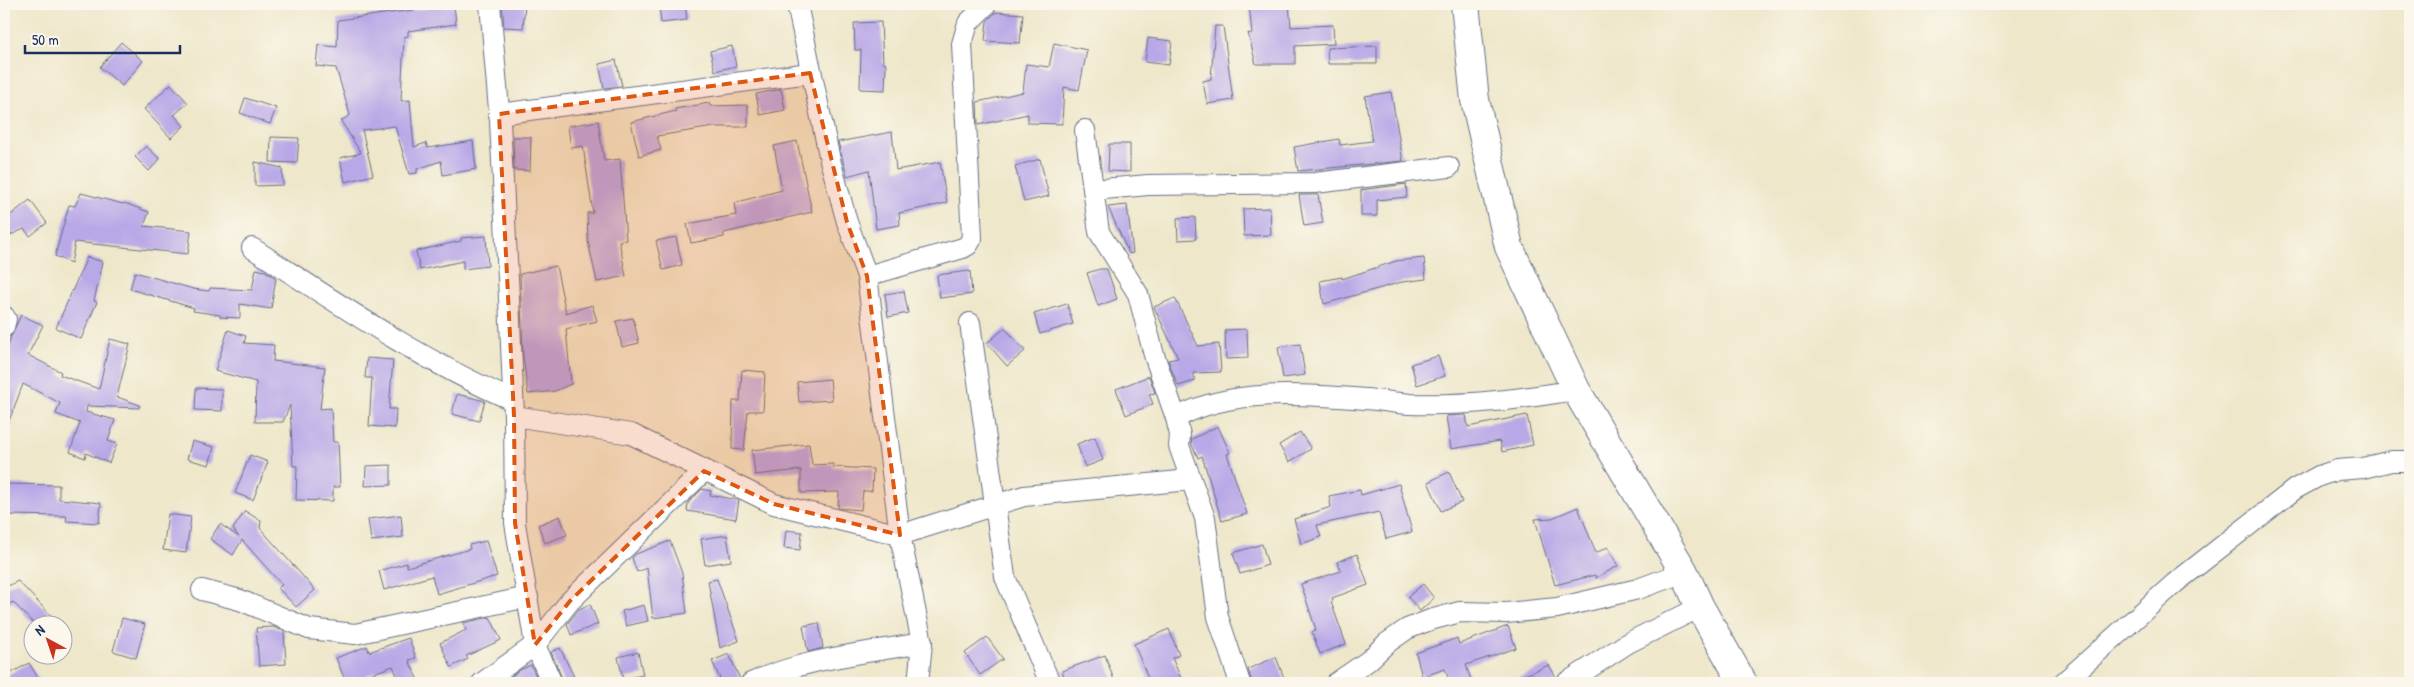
<svg xmlns="http://www.w3.org/2000/svg" width="2414" height="687" viewBox="0 0 2414 687" font-family="'Patrick Hand',sans-serif">
  <style>
    .building { fill: #b9a8e7 }
    .lines { fill: none; stroke-linecap: round; stroke-linejoin: round }
    .street-casing { stroke: #656f84; stroke-width: 22 }
    .secondary-casing { stroke: #656f84; stroke-width: 30 }
    .street { stroke: #fff; stroke-width: 20 }
    .secondary { stroke: #fff; stroke-width: 28 }
    .marked { fill: #de5710; fill-opacity: 0.2; stroke: #de5710; stroke-width: 4; stroke-dasharray: 10 6; stroke-linejoin: round }
  </style>
  <rect width="100%" height="100%" fill="#fbf7ec"/>
  <filter id="ink" filterUnits="userSpaceOnUse"><feTurbulence type="fractalNoise" baseFrequency=".02" numOctaves="2"/><feDisplacementMap in="SourceGraphic" scale="10" xChannelSelector="R" yChannelSelector="G"/><feConvolveMatrix kernelMatrix="1 2 1 2 8 2 1 2 1" color-interpolation-filters="sRGB"/></filter>
  <filter id="wash" filterUnits="userSpaceOnUse"><feTurbulence type="fractalNoise" baseFrequency=".0096" numOctaves="4" result="noise"/><feDisplacementMap in="SourceGraphic" scale="20" xChannelSelector="R" yChannelSelector="G"/><feGaussianBlur stdDeviation="1.12" result="paint"/><feColorMatrix in="noise" values="0 0 0 0 0 0 0 0 0 0 0 0 0 0 0 0 0 1.4 0 .05"/><feComposite in="paint" operator="in"/></filter>
  <g filter="url(#wash)">
    <rect width="100%" height="100%" fill="#eee7ca"/>
    <g id="blocks">
      <g class="building">
        <path d="M429,4H454L456,24L408,31V36L404,37L401,101L410,100L414,147L426,143L428,148L473,141L476,169L443,175L441,161L417,169V173L409,174L395,126L362,130L373,175L345,182L340,158L361,153L341,121L350,115L336,68L316,66L318,45L337,47L338,20L429,8Z"/>
        <path d="M502,4H525L523,28L504,27Z"/>
        <path d="M659,4H685L687,20L661,23Z"/>
        <path d="M1249,4H1289L1291,27L1333,25L1334,44L1295,46V64H1256L1248,33L1252,34Z"/>
        <path d="M996,12L1023,14L1020,43L985,41L987,21Z"/>
        <path d="M881,22L883,63L886,64L885,90L860,89L861,50H855L854,23Z"/>
        <path d="M1215,26H1223L1233,100L1207,104L1203,81L1211,79Z"/>
        <path d="M1148,38L1172,41L1169,65L1145,62Z"/>
        <path d="M121,42L143,61L122,86L100,67Z"/>
        <path d="M1054,43L1087,50L1079,90L1064,87L1062,124L1028,123V114L978,125L977,102L1023,92L1026,64L1049,67Z"/>
        <path d="M732,46L736,66L715,71L710,51Z"/>
        <path d="M1377,46V64H1328L1327,48Z"/>
        <path d="M616,60L622,86L604,88L599,64Z"/>
        <path d="M171,84L188,103L174,115L184,126L171,138L144,109Z"/>
        <path d="M781,89L785,110L760,115L756,94Z"/>
        <path d="M1391,92L1403,161L1298,171L1294,147L1339,139L1340,145L1372,141L1365,96Z"/>
        <path d="M245,98L276,108L270,124L240,113Z"/>
        <path d="M709,103L710,106L748,105V127H714L657,136L661,150L639,156L631,122L676,111L675,109Z"/>
        <path d="M598,121L604,161L620,159L626,240L619,241L626,276L597,282L588,241L587,213H593L583,146L571,148L568,126Z"/>
        <path d="M892,132L896,170L940,162L947,203L899,213L900,225L876,229L869,170L847,176L838,142Z"/>
        <path d="M271,137L299,138L297,163L270,162Z"/>
        <path d="M513,137H531L530,171L514,170Z"/>
        <path d="M797,141L812,212L724,233V237L691,243L687,224L736,215L734,203L782,190L774,146Z"/>
        <path d="M1109,144H1130V172L1108,171Z"/>
        <path d="M146,146L160,159L149,171L135,157Z"/>
        <path d="M1040,159L1049,196L1024,202L1015,166Z"/>
        <path d="M255,162L282,168L283,185L255,186Z"/>
        <path d="M1406,184L1407,197L1377,200V216H1361V190Z"/>
        <path d="M81,193L123,204L124,203L149,212L144,226L191,231L188,254L75,242L71,263L55,256L69,205L75,206Z"/>
        <path d="M1299,195H1318L1323,223L1304,226Z"/>
        <path d="M30,200L47,223L30,236L24,229L4,238V220Z"/>
        <path d="M1127,205L1133,253L1129,254L1108,207Z"/>
        <path d="M1270,208L1271,235L1244,236L1243,209Z"/>
        <path d="M1195,217L1196,239L1178,240L1177,218Z"/>
        <path d="M486,236L488,266L463,269V261L420,270L416,251L461,241V238Z"/>
        <path d="M676,237L682,265L663,270L656,241Z"/>
        <path d="M87,257L103,262L94,301L97,302L81,339L56,328Z"/>
        <path d="M1424,258L1426,279L1402,282L1324,304L1320,281L1342,277V279L1396,261Z"/>
        <path d="M556,266L566,313L592,305L597,321L566,329L571,384L555,391L528,394L523,356L520,274Z"/>
        <path d="M256,269L265,271L276,278L271,309L240,304V318L220,317V315L193,311L194,308L130,289L135,272L193,289L209,291L210,288L252,290Z"/>
        <path d="M1100,269H1107L1117,299L1098,306L1087,273Z"/>
        <path d="M970,271L972,294L940,298L937,275Z"/>
        <path d="M904,291L908,313L888,317L885,294Z"/>
        <path d="M1175,298L1198,346L1219,344L1221,372L1193,373L1195,381L1178,386L1168,360L1178,358L1154,307Z"/>
        <path d="M1067,304L1073,324L1040,334L1034,314Z"/>
        <path d="M21,315L43,325L28,355L61,372L60,375L99,389L110,339L130,344L117,397L140,405L139,408L87,406L86,412L115,420L108,441L117,444L109,463L86,453L85,458L70,452L80,423L56,414L60,403L23,384L4,434V360L11,336Z"/>
        <path d="M633,318L639,343L622,347L616,321Z"/>
        <path d="M1005,328L1025,351L1007,366L987,343Z"/>
        <path d="M1247,329L1248,358L1226,359L1225,330Z"/>
        <path d="M228,330L246,336L244,343L274,345L273,361L325,367L320,409L331,408L333,442H338L340,487H333V501L296,500L297,466H293L290,405L283,422H255L256,382L215,371Z"/>
        <path d="M1300,344L1305,375L1283,378L1278,347Z"/>
        <path d="M1438,356L1445,376L1417,385L1411,364Z"/>
        <path d="M367,358L393,360L389,409H396L395,428L369,426L372,378H365Z"/>
        <path d="M742,370L765,372L763,411H748L744,450L732,449L733,401H740Z"/>
        <path d="M1149,376L1155,393L1149,394L1153,404L1126,415L1116,389Z"/>
        <path d="M830,379L832,400L799,402L797,382Z"/>
        <path d="M196,388L222,389V411L195,410Z"/>
        <path d="M457,394L485,401L479,421L452,414Z"/>
        <path d="M1466,415L1468,427L1527,415L1533,445L1502,452L1500,441L1451,449L1446,416Z"/>
        <path d="M1218,426L1230,453L1227,454L1247,514L1222,521L1202,456L1198,458L1191,443L1192,439Z"/>
        <path d="M1300,432L1311,449L1289,462L1279,445Z"/>
        <path d="M1095,437L1103,460L1085,467L1077,444Z"/>
        <path d="M192,441L214,447L209,465L187,459Z"/>
        <path d="M809,444L812,465L833,464V467L873,469L872,491H863L861,510L838,508L839,492L801,493V470L755,475L752,450Z"/>
        <path d="M250,455L268,462L253,500L235,493Z"/>
        <path d="M391,465V485L365,486L366,466Z"/>
        <path d="M1449,472L1462,502L1441,511L1428,482Z"/>
        <path d="M4,484L59,485V499L101,503L99,523L66,521L67,516L4,515Z"/>
        <path d="M1399,484L1412,532L1386,539L1379,512L1317,525L1321,537L1301,544L1294,519L1331,507L1329,496L1360,490L1361,495Z"/>
        <path d="M702,489L711,491L710,495L739,500L736,519L687,511L688,503Z"/>
        <path d="M1578,507L1596,553L1608,547L1618,566L1596,578L1595,575L1555,585L1535,519L1552,518Z"/>
        <path d="M245,511L261,521L260,528L315,590L296,607L278,588L282,585L242,540L233,555L210,539L220,524L239,537L233,529Z"/>
        <path d="M168,514L191,517L186,553L163,550Z"/>
        <path d="M401,515L403,537L371,541L368,519Z"/>
        <path d="M560,516L567,535L545,543L538,525Z"/>
        <path d="M786,530L802,532L800,550L784,548Z"/>
        <path d="M727,535L731,561L705,565L701,539Z"/>
        <path d="M486,541L497,576L437,594L432,576L384,590L379,571L407,563V567L470,549L469,545Z"/>
        <path d="M670,541L682,573L687,613L653,618L647,568L637,572L632,558L636,554Z"/>
        <path d="M1262,544L1268,565L1240,574L1233,553Z"/>
        <path d="M1357,554L1368,585L1332,598L1333,601L1331,602L1346,644L1320,654L1312,632L1316,630L1301,584L1341,571L1337,562Z"/>
        <path d="M717,579L739,641L720,648L708,581Z"/>
        <path d="M18,581L59,624H34L13,602L9,604L4,588Z"/>
        <path d="M1423,584L1434,598L1420,611L1408,597Z"/>
        <path d="M590,604L598,624L571,635L567,624L579,609Z"/>
        <path d="M644,605L648,621L626,626L622,611Z"/>
        <path d="M490,617L501,640L466,656L468,659L451,667L440,643L466,630L463,623Z"/>
        <path d="M122,618L145,624L136,658L113,651Z"/>
        <path d="M819,623L823,648L808,652L803,626Z"/>
        <path d="M1508,626L1516,648L1466,665L1472,683H1450L1445,669L1422,677L1416,653L1457,638L1459,644Z"/>
        <path d="M273,627L284,631L286,664L259,666L256,628Z"/>
        <path d="M1169,629L1179,655L1172,658L1183,683H1150L1134,644Z"/>
        <path d="M987,637L1003,659L980,675L965,653Z"/>
        <path d="M409,638L416,658L409,660L419,683H400L393,666L346,683L336,658L367,646L369,652Z"/>
        <path d="M560,648L577,683H564L551,652Z"/>
        <path d="M638,652L643,675L623,679L618,657Z"/>
        <path d="M729,654L740,679L739,683H722L712,661Z"/>
        <path d="M1105,655L1115,683H1067L1062,671Z"/>
        <path d="M1276,657L1286,683H1252L1248,669Z"/>
        <path d="M29,663L41,683H4V677Z"/>
        <path d="M531,665L539,683H502L520,670Z"/>
        <path d="M1549,665L1556,677L1554,683H1506Z"/>
      </g>
    </g>
  </g>
  <g filter="url(#ink)">
    <use href="#blocks" fill-opacity="0" stroke="#656f84" stroke-width="1"/>
    <g class="lines">
      <g class="street-casing">
        <g id="street">
          <path d="M490,4L500,122L509,298L514,416L515,523L535,645L552,683"/>
          <path d="M797,4L830,160L847,222L867,276L900,535L922,643L918,683"/>
          <path d="M499,114L810,73"/>
          <path d="M1085,130L1099,232L1138,294L1154,355L1176,418"/>
          <path d="M1093,190L1148,185L1315,183L1449,167"/>
          <path d="M252,248C336,302 420,360 512,400"/>
          <path d="M867,276L963,248L968,245L972,238L962,44L968,23L987,4"/>
          <path d="M4,316L6,319L4,327"/>
          <path d="M970,323L1005,577L1050,683"/>
          <path d="M514,416L631,434L774,504L900,535L1024,496L1190,480"/>
          <path d="M202,590L240,600L309,629L355,634L528,597"/>
          <path d="M482,683L535,645L570,601L704,471"/>
          <path d="M751,683C803,659 865,653 922,643"/>
          <path d="M1240,683L1218,617L1205,518L1179,446L1180,435L1176,418C1230,388 1304,394 1365,399C1380,400 1395,403 1410,404C1467,406 1521,399 1576,390"/>
          <path d="M1336,683L1368,661L1387,643L1407,629L1430,620L1460,612L1506,613L1557,608L1638,589L1684,572"/>
          <path d="M1566,683L1628,643L1700,607"/>
          <path d="M2063,683L2175,583L2295,489L2319,476L2337,470L2363,468L2391,461H2410"/>
        </g>
      </g>
      <g class="secondary-casing">
        <path id="secondary" d="M1465,4L1475,100L1509,247L1576,390L1684,572L1700,607L1743,683"/>
      </g>
      <use href="#street" class="street"/>
      <use href="#secondary" class="secondary"/>
    </g>
  </g>
  <path class="marked" d="M810,73L847,222L867,276L900,535L774,504L704,471L570,601L535,645L515,523L514,416L499,114Z"/>
  <rect width="2414" height="687" fill="none" stroke="#fbf7ec" stroke-width="20"/>
  <g transform="translate(48 640) rotate(320)"><circle r="24" fill="#fbf7ec" stroke="#a1a7b3"/>
  <path d="M0-4L9 19L0 12L-9 19Z" fill="#c8321e"/>
  <text y="-8" font-size="14" font-weight="bold" text-anchor="middle" fill="#1b2f5e">N</text>
  </g>
  <path d="M25 45v8h155v-8" fill="none" stroke="#1b2f5e" stroke-width="2.5"/>
  <text x="32" y="45" font-size="15" fill="#1b2f5e" stroke="#fbf7ec" stroke-width="4" paint-order="stroke">50 m</text>
</svg>
